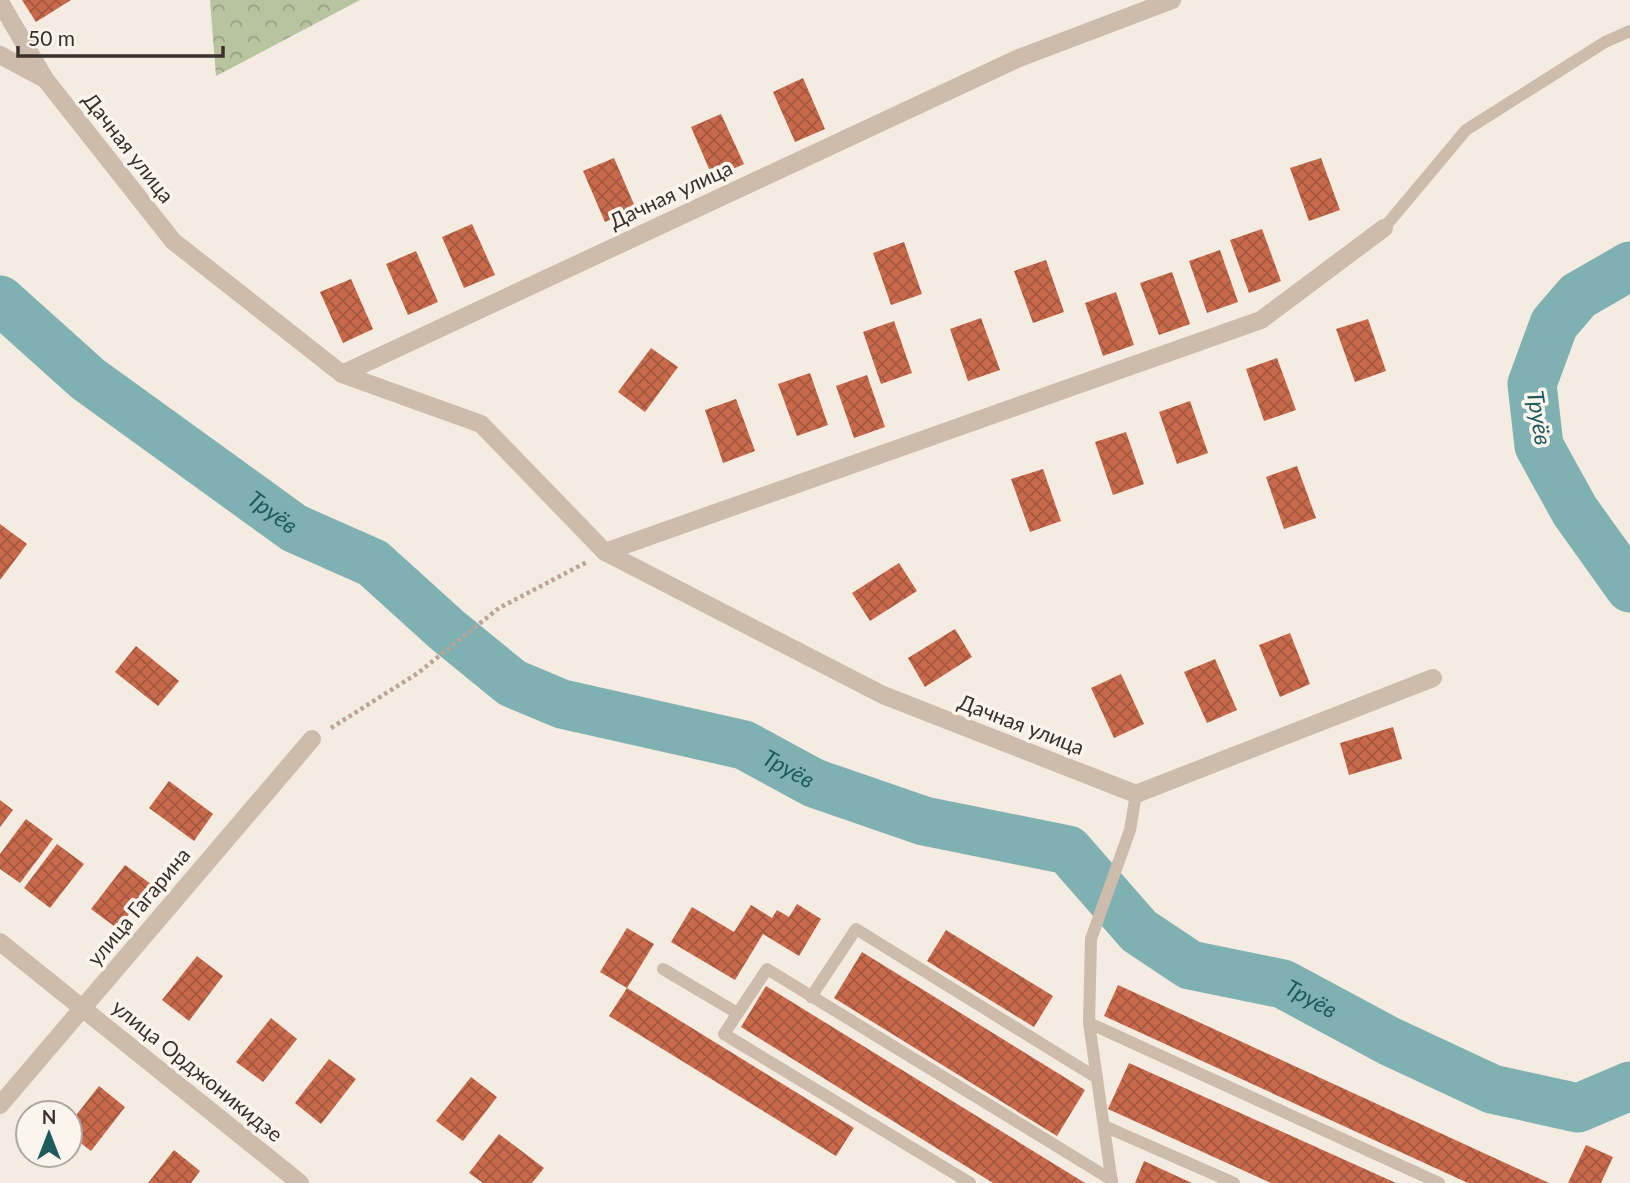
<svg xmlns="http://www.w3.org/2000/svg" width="1630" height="1183" viewBox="0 0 1630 1183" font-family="Lato,sans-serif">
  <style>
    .forest { fill: url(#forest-crowns) }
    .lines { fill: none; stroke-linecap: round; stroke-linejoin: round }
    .river { stroke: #7fb0b2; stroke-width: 49 }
    .building { fill: url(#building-cross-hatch) }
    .path { stroke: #b9a596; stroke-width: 4.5; stroke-dasharray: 3.5 3.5; stroke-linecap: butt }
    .lane { stroke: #cdbbac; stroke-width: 12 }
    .street { stroke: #cdbbac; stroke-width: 18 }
    .labels { text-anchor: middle; stroke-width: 7; stroke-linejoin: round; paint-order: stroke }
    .street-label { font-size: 21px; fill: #3b302b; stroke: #fbf5ee }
    .water-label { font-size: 23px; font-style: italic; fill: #1f5a5e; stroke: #fbf5ee }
  </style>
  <defs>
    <pattern id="forest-crowns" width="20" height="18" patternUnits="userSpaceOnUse" patternTransform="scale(1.75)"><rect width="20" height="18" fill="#b8c4a0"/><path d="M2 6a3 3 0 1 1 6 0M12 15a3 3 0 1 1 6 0" fill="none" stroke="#97a083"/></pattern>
    <pattern id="building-cross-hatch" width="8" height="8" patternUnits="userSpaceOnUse" patternTransform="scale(1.75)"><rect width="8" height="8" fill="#c8694b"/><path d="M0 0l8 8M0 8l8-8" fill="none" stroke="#a4573f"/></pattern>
  </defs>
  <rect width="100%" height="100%" fill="#f4ebe1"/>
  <path class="forest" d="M210,0H360L216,76Z"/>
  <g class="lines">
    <g class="river">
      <path d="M1630,266L1578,296L1554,324L1532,384L1539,446L1575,511L1630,588"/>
      <path id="s1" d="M0,300L88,379L294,528L373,563L447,630L512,683L562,704L744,745L814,783L924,821L1068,850L1139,931L1190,965L1283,984L1389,1041L1492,1089L1578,1108L1630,1086"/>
    </g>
  </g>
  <g class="building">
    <path d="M22,0H71L36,22Z"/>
    <path d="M803,78L825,129L795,142L773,92Z"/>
    <path d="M721,114L744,164L713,178L691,127Z"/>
    <path d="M614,158L636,209L605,222L583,171Z"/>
    <path d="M1321,158L1340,210L1309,221L1290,168Z"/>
    <path d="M472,224L495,275L464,288L442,237Z"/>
    <path d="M1262,229L1281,281L1249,293L1230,240Z"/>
    <path d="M904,242L922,294L891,305L873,253Z"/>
    <path d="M1220,250L1238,302L1207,313L1189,261Z"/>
    <path d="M416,251L438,302L408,315L386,264Z"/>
    <path d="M1046,260L1064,312L1033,323L1014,271Z"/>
    <path d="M1172,272L1190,324L1159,335L1140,283Z"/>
    <path d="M351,279L373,329L343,343L320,292Z"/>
    <path d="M1116,292L1134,345L1103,356L1085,303Z"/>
    <path d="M981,318L1000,370L968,381L950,329Z"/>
    <path d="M1368,319L1386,371L1355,382L1336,329Z"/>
    <path d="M894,321L912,373L881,384L863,332Z"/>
    <path d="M651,348L678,367L645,412L618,392Z"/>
    <path d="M1277,358L1296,410L1264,421L1246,369Z"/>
    <path d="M810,373L828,425L797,436L778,384Z"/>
    <path d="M867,375L885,427L854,438L836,386Z"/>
    <path d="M736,399L755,451L723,463L705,410Z"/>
    <path d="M1190,401L1208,453L1177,464L1159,412Z"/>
    <path d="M1126,432L1144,484L1113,495L1095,442Z"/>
    <path d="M1297,466L1316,518L1284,529L1266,477Z"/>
    <path d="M1043,469L1061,521L1030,532L1011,479Z"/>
    <path d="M0,524L27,544L0,580Z"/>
    <path d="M899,563L917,591L870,621L852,593Z"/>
    <path d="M955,629L972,657L925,687L908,658Z"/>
    <path d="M1290,633L1310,684L1280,697L1259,645Z"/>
    <path d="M136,646L179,681L158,706L115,672Z"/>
    <path d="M1215,659L1237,710L1207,723L1184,672Z"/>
    <path d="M1121,674L1144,724L1114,738L1091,688Z"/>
    <path d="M1393,727L1402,759L1349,775L1340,743Z"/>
    <path d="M169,781L213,814L194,841L149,808Z"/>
    <path d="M0,800L13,810L0,827Z"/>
    <path d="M26,819L53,839L20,883L0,869V854Z"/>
    <path d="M57,844L84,864L50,908L24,888Z"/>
    <path d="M125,865L151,884L118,929L91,909Z"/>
    <path d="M797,904L821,919L799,956L763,934L735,980L671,942L692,907L734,932L751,905L772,918L777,910L789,917Z"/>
    <path d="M627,928L654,944L627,988L854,1128L836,1156L609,1016L627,988L600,972Z"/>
    <path d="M946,930L1053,996L1034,1027L927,961Z"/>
    <path d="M862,952L1085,1090L1057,1136L834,998Z"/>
    <path d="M197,956L223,976L189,1021L162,1000Z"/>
    <path d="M1118,985L1549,1183H1468L1104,1016Z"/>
    <path d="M766,986L1085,1183H993L741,1027Z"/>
    <path d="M271,1018L297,1039L263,1082L236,1062Z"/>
    <path d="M329,1059L356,1079L321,1124L295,1103Z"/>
    <path d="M1129,1063L1396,1183H1271L1108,1109Z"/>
    <path d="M471,1077L497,1097L463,1141L436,1121Z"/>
    <path d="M99,1086L125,1107L91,1151L70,1135V1123Z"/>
    <path d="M499,1134L544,1168L532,1183H483L469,1173Z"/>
    <path d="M1586,1145L1613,1157L1601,1183H1568Z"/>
    <path d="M174,1150L200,1171L191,1183H148Z"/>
    <path d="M1144,1161L1192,1183H1135Z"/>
  </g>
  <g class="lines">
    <path class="path" d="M331,728L418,673L499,608L587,562"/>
    <g class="lane">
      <path d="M1384,228L1466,130L1605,42L1630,31"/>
      <path d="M663,969L737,1013"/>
      <path d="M811,997L856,929L1097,1078"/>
      <path d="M1089,1023L1439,1183"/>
      <path d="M1104,1126L1234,1183"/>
      <path d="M970,1183L724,1034L767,969L1112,1180"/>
      <path d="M1112,1183L1089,1023L1091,939L1130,830L1136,794"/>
    </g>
    <g class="street">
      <path d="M0,2L45,79L173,241L342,374L481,424L605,552L883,695L1136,794L1433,678"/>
      <path d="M0,55L43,78"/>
      <path d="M342,374L1019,58L1172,0"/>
      <path d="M605,552L1261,320L1384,228"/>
      <path d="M0,942L300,1183"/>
      <path d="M0,1105L312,739"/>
    </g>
  </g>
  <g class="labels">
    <g class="street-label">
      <text transform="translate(128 148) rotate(52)" y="7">Дачная улица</text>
      <text transform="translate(671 195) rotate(-25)" y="7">Дачная улица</text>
      <text transform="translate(1021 725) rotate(21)" y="7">Дачная улица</text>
      <text transform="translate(139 907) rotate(-50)" y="7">улица Гагарина</text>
      <text transform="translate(197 1071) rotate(39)" y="7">улица Орджоникидзе</text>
    </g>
    <g class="water-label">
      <text transform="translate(1539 418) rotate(81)" y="8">Труёв</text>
      <text dy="8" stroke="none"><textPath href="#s1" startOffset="346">Труёв</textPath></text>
      <text dy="8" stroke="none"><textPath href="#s1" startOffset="934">Труёв</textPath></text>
      <text dy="8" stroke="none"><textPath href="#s1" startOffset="1522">Труёв</textPath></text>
    </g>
  </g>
  <g transform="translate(49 1134)"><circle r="33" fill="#fbf5ee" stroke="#aea6a0" stroke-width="2"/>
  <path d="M0-5L12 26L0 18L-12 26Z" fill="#1f5a5e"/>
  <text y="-10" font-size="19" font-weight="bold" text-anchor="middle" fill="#3b302b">N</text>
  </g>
  <path d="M18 46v10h205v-10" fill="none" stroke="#3b302b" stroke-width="3.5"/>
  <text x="28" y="46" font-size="21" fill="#3b302b" stroke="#fbf5ee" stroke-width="5" paint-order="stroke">50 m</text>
</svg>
